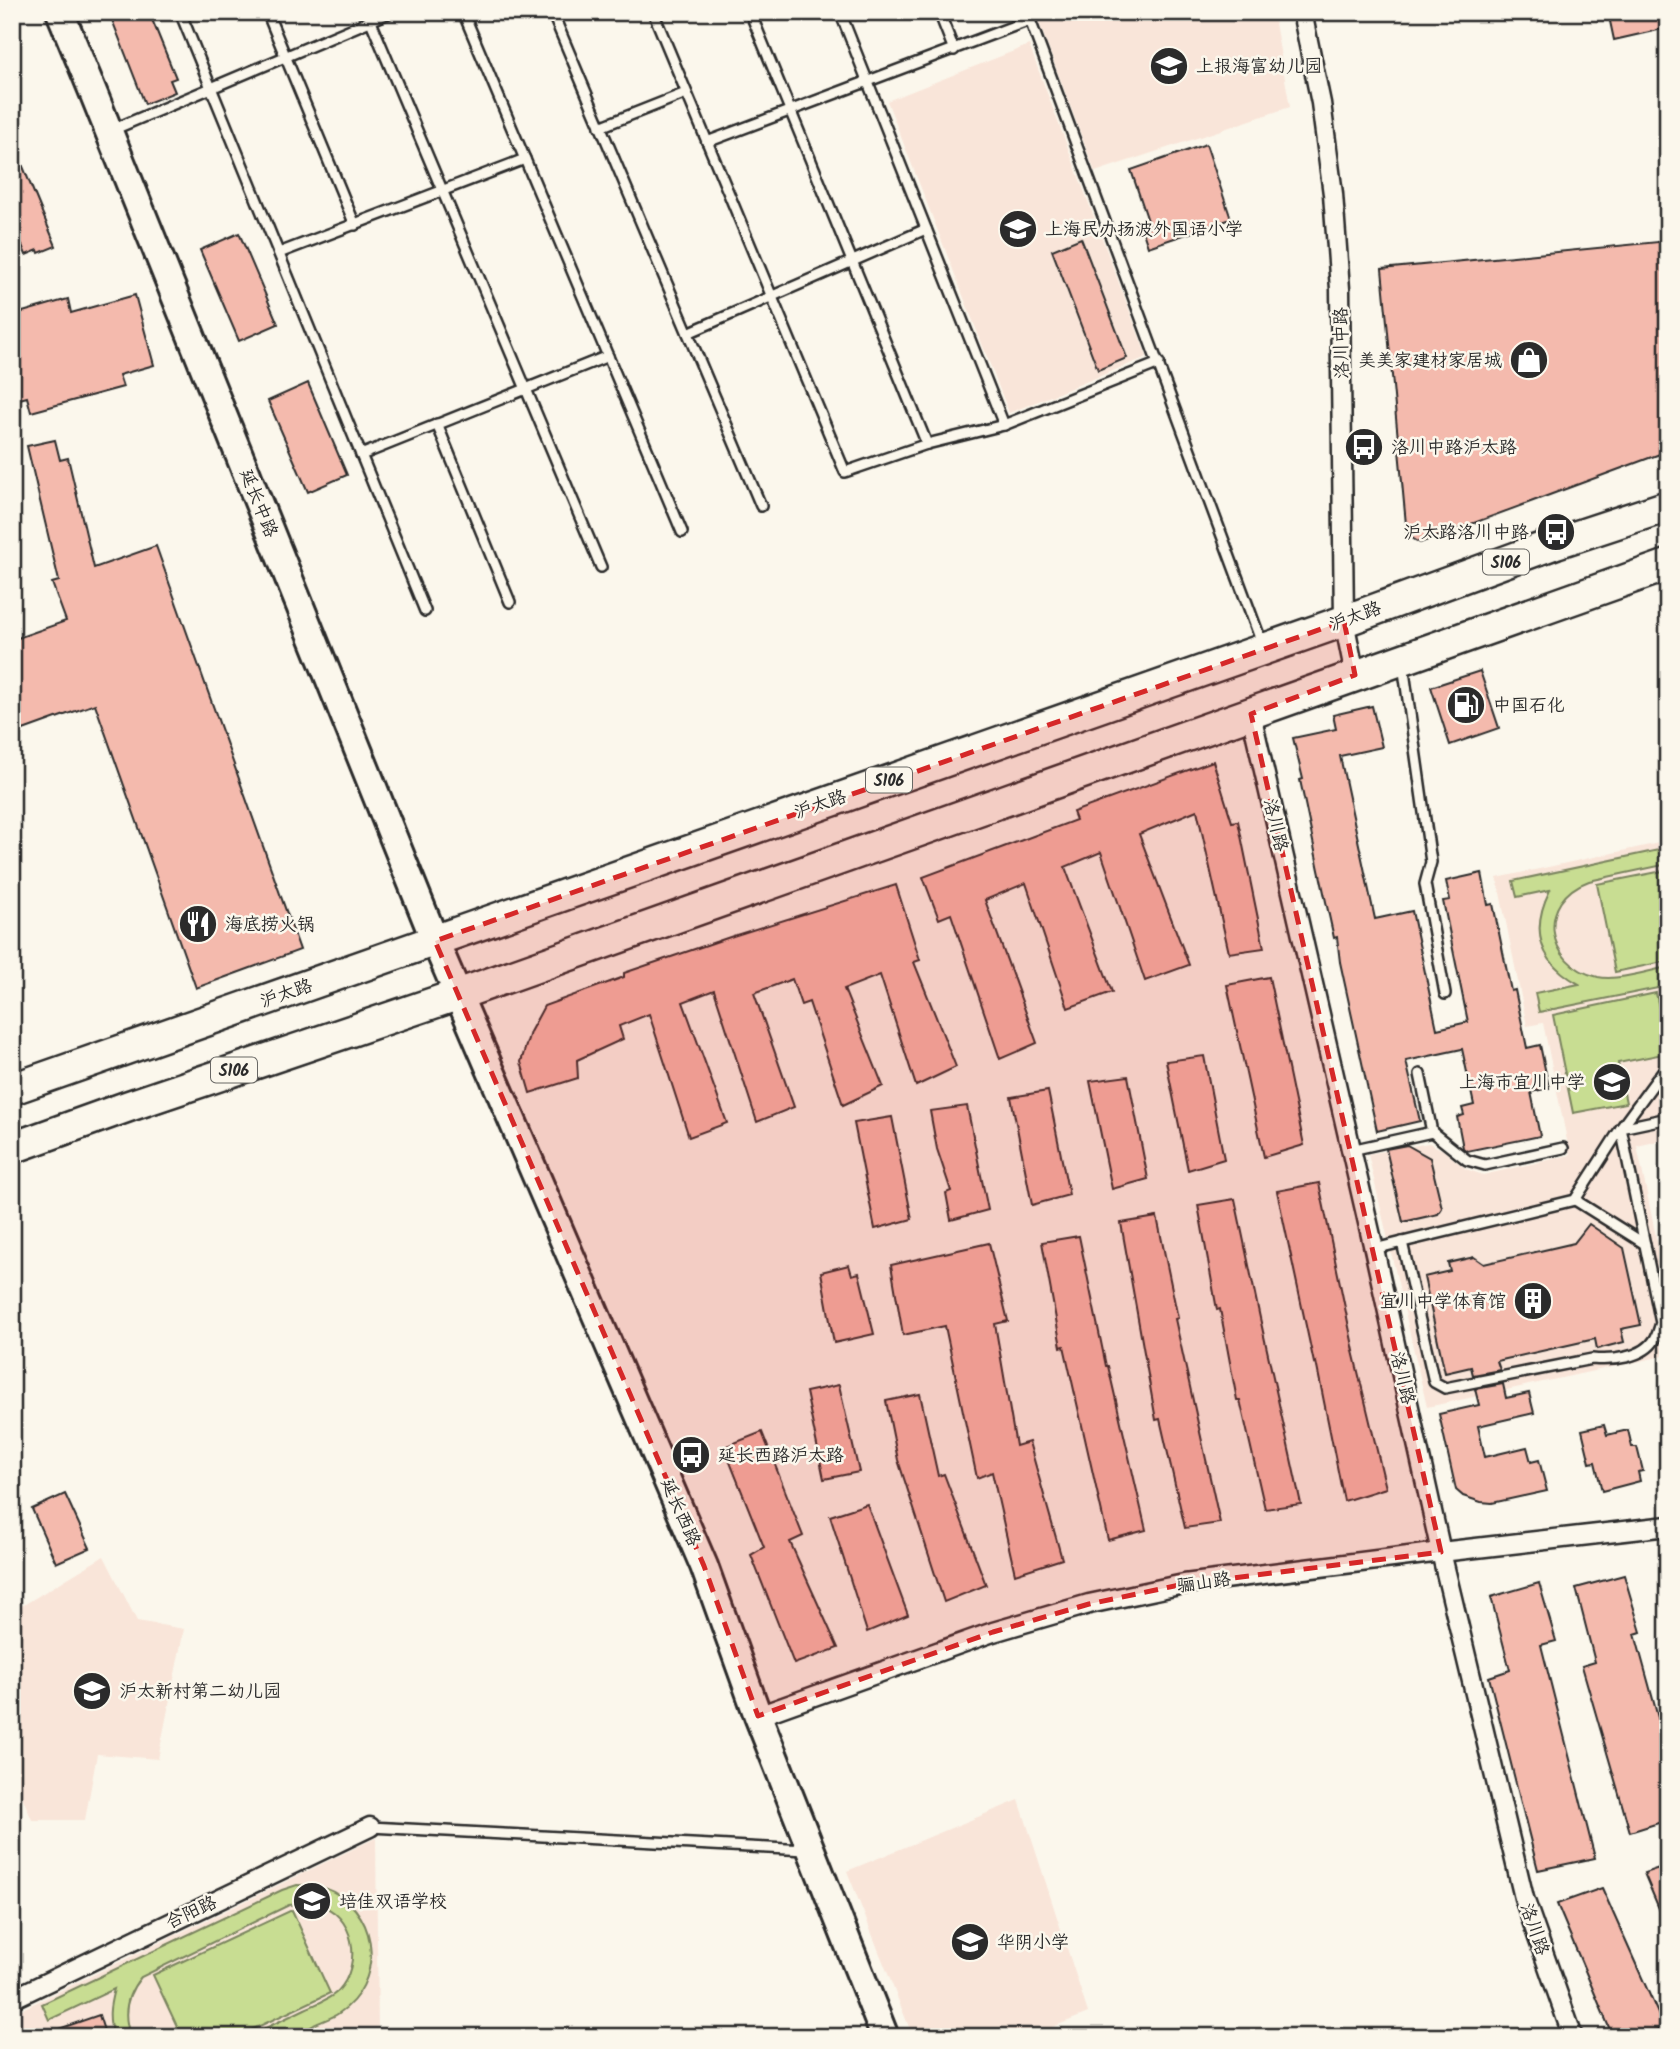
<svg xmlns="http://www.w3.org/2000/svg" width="1680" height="2049" viewBox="0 0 1680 2049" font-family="Kalam,'LXGW WenKai TC',sans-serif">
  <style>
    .built { fill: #f9e5d9 }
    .green { fill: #c8dd92; stroke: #7a845e; stroke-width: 2 }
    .building { fill: #f4baad; stroke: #2b2b2b; stroke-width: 2 }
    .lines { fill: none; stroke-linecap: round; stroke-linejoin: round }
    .lane-casing { stroke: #2b2b2b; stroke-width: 14 }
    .street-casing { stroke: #2b2b2b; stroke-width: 23 }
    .secondary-casing { stroke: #2b2b2b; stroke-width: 32 }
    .primary-casing { stroke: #2b2b2b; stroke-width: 35 }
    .lane { stroke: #fbf7ec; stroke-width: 9 }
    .street { stroke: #fbf7ec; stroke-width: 18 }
    .secondary { stroke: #fbf7ec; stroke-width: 26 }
    .primary { stroke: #fbf7ec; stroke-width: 30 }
    .marked { fill: #d62828; fill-opacity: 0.2; stroke: #d62828; stroke-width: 5; stroke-dasharray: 14 9; stroke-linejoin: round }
    .labels { text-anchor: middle; stroke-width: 5; stroke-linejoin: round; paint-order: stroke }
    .shield { fill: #fbf7ec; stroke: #696865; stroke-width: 2 }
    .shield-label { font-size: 16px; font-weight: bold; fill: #2b2b2b }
    .poi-label { font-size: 18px; fill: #2b2b2b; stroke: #fbf7ec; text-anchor: start }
    .street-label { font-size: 18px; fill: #2b2b2b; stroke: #fbf7ec }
  </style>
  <rect width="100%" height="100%" fill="#fbf7ec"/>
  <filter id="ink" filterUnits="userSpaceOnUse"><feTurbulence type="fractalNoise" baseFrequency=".0143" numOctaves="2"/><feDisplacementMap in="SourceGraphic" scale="14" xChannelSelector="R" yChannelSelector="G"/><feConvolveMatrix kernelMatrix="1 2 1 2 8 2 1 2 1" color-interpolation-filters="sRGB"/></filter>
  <g filter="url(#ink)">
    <g class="built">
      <path d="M1035,12H1273L1290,107L1095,172Z"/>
      <path d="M1029,45L1147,357L1009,413L887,101Z"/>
      <path d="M1668,841V1139L1637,1146L1668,1294V1355L1427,1407L1368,1154L1429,1143L1443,1150L1466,1169L1483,1175L1570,1155L1543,1023L1527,1026L1497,878Z"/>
      <path d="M104,1556L137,1621L184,1629L158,1759L97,1754L85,1820H32L12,1772V1612Z"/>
      <path d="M1019,1800L1088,2013L1028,2037H913L847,1871Z"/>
      <path d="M376,1838L378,2037H12V2014Z"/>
    </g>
    <g class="green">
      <path d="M1668,848V864L1589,881C1536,900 1545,965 1598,977C1618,981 1648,971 1668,967V986L1539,1012L1535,993L1579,984C1539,962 1530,930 1550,890L1517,897L1513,881Z"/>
      <path d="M1668,870V961L1615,972L1597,884Z"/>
      <path d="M1656,993L1668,1053L1618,1063L1626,1103L1573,1113L1553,1015Z"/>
      <path d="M297,1885C310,1885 323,1886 334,1892C381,1917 383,1984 339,2013C332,2018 322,2021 314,2025C307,2029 298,2035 290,2037C277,2040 260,2037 247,2037C266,2028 286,2018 305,2009C316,2004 329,2000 338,1991C363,1964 355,1913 316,1904C307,1902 298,1904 289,1905L141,1977C126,1995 122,2015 131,2037H113C108,2017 109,2008 114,1989L49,2020L42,2004L282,1890Z"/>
      <path d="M292,1910L330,1993L236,2037H182L153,1975Z"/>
    </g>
    <g class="building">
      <path d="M109,12H149L176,78L170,80L175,92L145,104Z"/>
      <path d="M1608,12H1663L1667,28L1614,40Z"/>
      <path d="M12,140L56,246L39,253L38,250L26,255L12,221Z"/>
      <path d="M1206,144L1231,219L1148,247L1142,229L1150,227L1131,170Z"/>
      <path d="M239,233L278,324L239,341L200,250Z"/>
      <path d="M1081,238L1127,358L1098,370L1052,250Z"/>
      <path d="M1668,241V451L1420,543L1407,535L1382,269Z"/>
      <path d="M135,295L154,365L119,375L123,387L31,412L27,397L12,401V315L68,299L71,313Z"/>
      <path d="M308,383L347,475L308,492L268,401Z"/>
      <path d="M55,440L60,460L68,458L94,568L156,546L300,950L196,988L95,704L12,734V640L66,621L52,583L59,581L27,446Z"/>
      <path d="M1480,671L1499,728L1450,745L1431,687Z"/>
      <path d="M1372,706L1382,747L1340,756L1375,919L1412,911L1437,1029L1468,1022L1443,901L1450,900L1446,881L1482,873L1488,905L1493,904L1511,991L1515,990L1527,1048L1540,1045L1549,1088L1531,1092L1540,1136L1467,1151L1463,1148L1457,1117L1464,1115L1462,1108L1474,1105L1462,1049L1406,1061L1420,1121L1377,1131L1340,962L1337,937L1334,938L1319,870L1300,780L1303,779L1293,738L1336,729L1333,715Z"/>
      <path d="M1213,761L1232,822L1238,821L1264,948L1229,953L1197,810L1139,834L1189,965L1145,981L1101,852L1065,867L1112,992L1068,1008L1026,883L985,900L1037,1043L1000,1059L951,914L939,919L923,877L1076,820L1073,812Z"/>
      <path d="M896,885L920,960L914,962L956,1067L916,1086L880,975L844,989L883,1086L843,1105L809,1002L801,1005L792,979L754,993L794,1107L757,1122L714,990L683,1002L727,1123L689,1137L649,1014L619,1026L623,1039L577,1060L578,1078L530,1093L521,1062L530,1032L544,1006L624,977V973L733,936Z"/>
      <path d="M1269,977L1304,1145L1264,1157L1227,985Z"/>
      <path d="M1204,1056L1224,1159L1188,1170L1166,1061Z"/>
      <path d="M1128,1076L1148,1179L1112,1189L1090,1081Z"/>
      <path d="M1048,1091L1069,1195L1032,1205L1011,1097Z"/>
      <path d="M967,1106L988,1210L951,1220L946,1193L951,1191L937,1149L930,1111Z"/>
      <path d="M892,1117L912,1219L875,1229L854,1123Z"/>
      <path d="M1407,1145L1430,1158L1442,1208L1438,1214L1403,1222L1386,1149Z"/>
      <path d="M1319,1183L1354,1351H1353L1386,1488L1344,1501L1316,1362L1314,1363L1277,1191Z"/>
      <path d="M1235,1199L1260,1318L1301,1504L1265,1509L1240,1400H1237L1220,1309L1217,1310L1198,1205Z"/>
      <path d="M1157,1217L1178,1318L1175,1319L1220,1523L1185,1528L1160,1419L1156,1420L1121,1223Z"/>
      <path d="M1589,1224L1624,1248L1641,1325L1621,1329L1624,1342L1597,1349L1595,1339L1497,1361L1500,1370L1473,1375L1471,1367L1445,1373L1424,1277L1450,1271L1448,1263L1474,1257L1484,1264L1574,1243Z"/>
      <path d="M1079,1236L1106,1366H1108L1146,1530L1108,1540L1064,1346L1061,1347L1042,1242Z"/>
      <path d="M989,1243L1008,1321L995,1324L1016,1446L1029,1442L1062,1559L1015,1574L992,1472L977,1478L945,1326L903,1335L891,1265Z"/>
      <path d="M849,1265L852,1275L859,1273L874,1334L834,1343L821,1272Z"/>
      <path d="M1503,1384L1506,1398L1529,1393L1534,1413L1478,1426L1485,1457L1527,1447L1531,1462L1539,1460L1547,1491L1492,1503L1481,1502L1463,1496L1456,1490L1439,1414L1479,1405L1475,1389Z"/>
      <path d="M839,1385L859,1472L824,1479L806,1392Z"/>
      <path d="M920,1394L938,1476L944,1474L986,1585L944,1602L898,1460L886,1401Z"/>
      <path d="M1604,1425L1607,1435L1628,1430L1632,1447H1637L1643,1471L1638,1472L1640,1481L1602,1491L1595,1462L1590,1463L1582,1430Z"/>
      <path d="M762,1432L803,1536L790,1542L838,1648L794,1664L751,1555L764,1547L724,1447Z"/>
      <path d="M65,1494L90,1548L56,1563L32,1509Z"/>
      <path d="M867,1504L908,1615L867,1632L830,1516Z"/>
      <path d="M1624,1575L1641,1632L1635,1634L1668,1754V1820L1630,1832L1582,1666L1595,1662L1576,1588Z"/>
      <path d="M1539,1583L1556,1641L1541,1645L1595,1858L1538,1870L1489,1677L1510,1670L1491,1597Z"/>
      <path d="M1668,1865V1930L1644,1873Z"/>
      <path d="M1602,1888L1664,2027L1640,2037H1613L1557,1904Z"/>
      <path d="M99,2015L106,2037H45L44,2034Z"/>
    </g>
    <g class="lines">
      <g class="lane-casing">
        <g id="lane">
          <path d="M180,12L425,611"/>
          <path d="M267,12L355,225"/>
          <path d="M367,12L601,567"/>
          <path d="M463,12L682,532"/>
          <path d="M552,12L761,506"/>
          <path d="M653,12L845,472L927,444L1004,425L1159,363"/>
          <path d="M750,12L927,444"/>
          <path d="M840,12L1004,425"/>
          <path d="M939,12L954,50"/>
          <path d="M600,127L686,93"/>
          <path d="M112,130L391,12"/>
          <path d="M707,142L1030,20L1263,646"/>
          <path d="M279,253L525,159"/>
          <path d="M688,333L926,229"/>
          <path d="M437,424L510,602"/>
          <path d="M361,455L608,356"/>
          <path d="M1403,664L1431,862L1425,884L1445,994"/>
          <path d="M1420,1074L1432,1132"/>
          <path d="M1351,1150L1432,1132L1467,1160L1485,1165L1563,1148"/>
          <path d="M1575,1200L1645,1244"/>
          <path d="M1402,1242L1434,1382L1445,1388L1592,1359C1611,1361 1644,1358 1655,1339C1658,1334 1659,1328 1661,1323L1621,1128L1668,1118"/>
          <path d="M1374,1249L1575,1200L1621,1128L1668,1064"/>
          <path d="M370,1827L806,1850"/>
        </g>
      </g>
      <g class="street-casing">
        <g id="street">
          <path d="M1302,12L1321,103L1333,194L1340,289L1344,621L1355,675"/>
          <path d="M1251,714L1374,1249L1441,1552L1524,1898L1573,2037"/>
          <path d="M758,1716L993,1632L1089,1604L1184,1584L1441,1552L1668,1526"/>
          <path d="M12,1999L370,1827"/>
        </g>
      </g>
      <g class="secondary-casing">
        <path id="secondary" d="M60,12L93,92L435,941L704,1566L758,1716L885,2037"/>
      </g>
      <g class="primary-casing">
        <g id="primary">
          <path d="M12,1089L1344,621L1556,543L1668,506"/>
          <path d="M12,1148L129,1106L457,995L1668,565"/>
        </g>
      </g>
      <use href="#lane" class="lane"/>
      <use href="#street" class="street"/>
      <use href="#secondary" class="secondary"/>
      <use href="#primary" class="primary"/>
    </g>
  </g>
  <path class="marked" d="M1344,621L1355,675L1251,714L1441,1552L1184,1584L1089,1604L993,1632L758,1716L704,1566L435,941Z"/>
  <defs>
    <g id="school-disc" transform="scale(2.0125)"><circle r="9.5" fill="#2b2b2b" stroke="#fbf7ec"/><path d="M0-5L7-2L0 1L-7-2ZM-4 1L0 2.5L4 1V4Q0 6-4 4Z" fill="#fff"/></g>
    <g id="shop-disc" transform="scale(2.0125)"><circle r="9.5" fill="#2b2b2b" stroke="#fbf7ec"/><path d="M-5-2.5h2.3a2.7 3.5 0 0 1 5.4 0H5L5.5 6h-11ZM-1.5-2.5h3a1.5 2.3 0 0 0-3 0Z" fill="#fff"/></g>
    <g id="bus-disc" transform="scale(2.0125)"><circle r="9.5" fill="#2b2b2b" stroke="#fbf7ec"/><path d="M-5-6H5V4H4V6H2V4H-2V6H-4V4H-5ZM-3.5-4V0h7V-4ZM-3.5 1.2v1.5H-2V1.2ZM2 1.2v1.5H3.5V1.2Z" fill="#fff"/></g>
    <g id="fuel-disc" transform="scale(2.0125)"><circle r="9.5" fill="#2b2b2b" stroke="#fbf7ec"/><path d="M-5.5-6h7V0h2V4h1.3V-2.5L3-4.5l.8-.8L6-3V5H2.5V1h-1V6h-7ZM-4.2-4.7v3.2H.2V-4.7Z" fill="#fff"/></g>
    <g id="restaurant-disc" transform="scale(2.0125)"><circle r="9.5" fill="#2b2b2b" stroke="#fbf7ec"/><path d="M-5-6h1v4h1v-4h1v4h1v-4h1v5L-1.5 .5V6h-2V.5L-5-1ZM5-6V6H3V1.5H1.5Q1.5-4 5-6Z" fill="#fff"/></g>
    <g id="building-disc" transform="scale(2.0125)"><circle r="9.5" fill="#2b2b2b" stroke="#fbf7ec"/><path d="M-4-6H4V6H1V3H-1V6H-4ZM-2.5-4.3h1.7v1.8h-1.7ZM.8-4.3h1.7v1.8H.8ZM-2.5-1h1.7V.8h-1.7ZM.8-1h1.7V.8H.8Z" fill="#fff"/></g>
  </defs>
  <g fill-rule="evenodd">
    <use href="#school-disc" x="1169" y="66"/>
    <use href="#school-disc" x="1018" y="229"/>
    <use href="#shop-disc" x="1529" y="360"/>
    <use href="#bus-disc" x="1364" y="447"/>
    <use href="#bus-disc" x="1556" y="532"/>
    <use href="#fuel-disc" x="1466" y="705"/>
    <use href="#restaurant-disc" x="198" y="924"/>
    <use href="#school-disc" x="1612" y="1082"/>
    <use href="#building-disc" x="1533" y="1301"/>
    <use href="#bus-disc" x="691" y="1455"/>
    <use href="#school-disc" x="92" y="1691"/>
    <use href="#school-disc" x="312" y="1901"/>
    <use href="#school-disc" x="970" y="1942"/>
  </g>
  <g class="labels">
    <g class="shield">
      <rect x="1483" y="549.5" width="46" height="25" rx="5"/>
      <rect x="866" y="767.5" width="46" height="25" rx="5"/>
      <rect x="211" y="1057.5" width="46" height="25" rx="5"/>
    </g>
    <g class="shield-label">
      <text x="1506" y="568">S106</text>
      <text x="889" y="786">S106</text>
      <text x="234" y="1076">S106</text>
    </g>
    <g class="poi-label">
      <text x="1196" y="72">上报海富幼儿园</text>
      <text x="1045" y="235">上海民办扬波外国语小学</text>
      <text x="1502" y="366" text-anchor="end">美美家建材家居城</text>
      <text x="1391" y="453">洛川中路沪太路</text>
      <text x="1529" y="538" text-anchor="end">沪太路洛川中路</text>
      <text x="1493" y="711">中国石化</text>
      <text x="225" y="930">海底捞火锅</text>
      <text x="1585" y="1088" text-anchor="end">上海市宜川中学</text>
      <text x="1506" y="1307" text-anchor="end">宜川中学体育馆</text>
      <text x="718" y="1461">延长西路沪太路</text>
      <text x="119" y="1697">沪太新村第二幼儿园</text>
      <text x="339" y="1907">培佳双语学校</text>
      <text x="997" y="1948">华阴小学</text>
    </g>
    <g class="street-label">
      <text transform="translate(1341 343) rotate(-91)" y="6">洛川中路</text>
      <text transform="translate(259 503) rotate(68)" y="6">延长中路</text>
      <text transform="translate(1355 616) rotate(-20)" y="6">沪太路</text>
      <text transform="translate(820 804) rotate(-19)" y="6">沪太路</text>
      <text transform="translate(1276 825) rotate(77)" y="6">洛川路</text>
      <text transform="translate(286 993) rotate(-19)" y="6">沪太路</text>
      <text transform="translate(1403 1378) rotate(77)" y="6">洛川路</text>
      <text transform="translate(681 1512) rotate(66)" y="6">延长西路</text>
      <text transform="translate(1204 1582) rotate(-8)" y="6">骊山路</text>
      <text transform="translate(191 1912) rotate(-25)" y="6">合阳路</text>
      <text transform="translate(1535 1929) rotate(71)" y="6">洛川路</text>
    </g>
  </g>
  <rect width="1680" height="2049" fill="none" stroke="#fbf7ec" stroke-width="42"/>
  <rect x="21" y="21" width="1638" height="2007" fill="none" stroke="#2b2b2b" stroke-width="2.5" filter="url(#ink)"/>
</svg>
